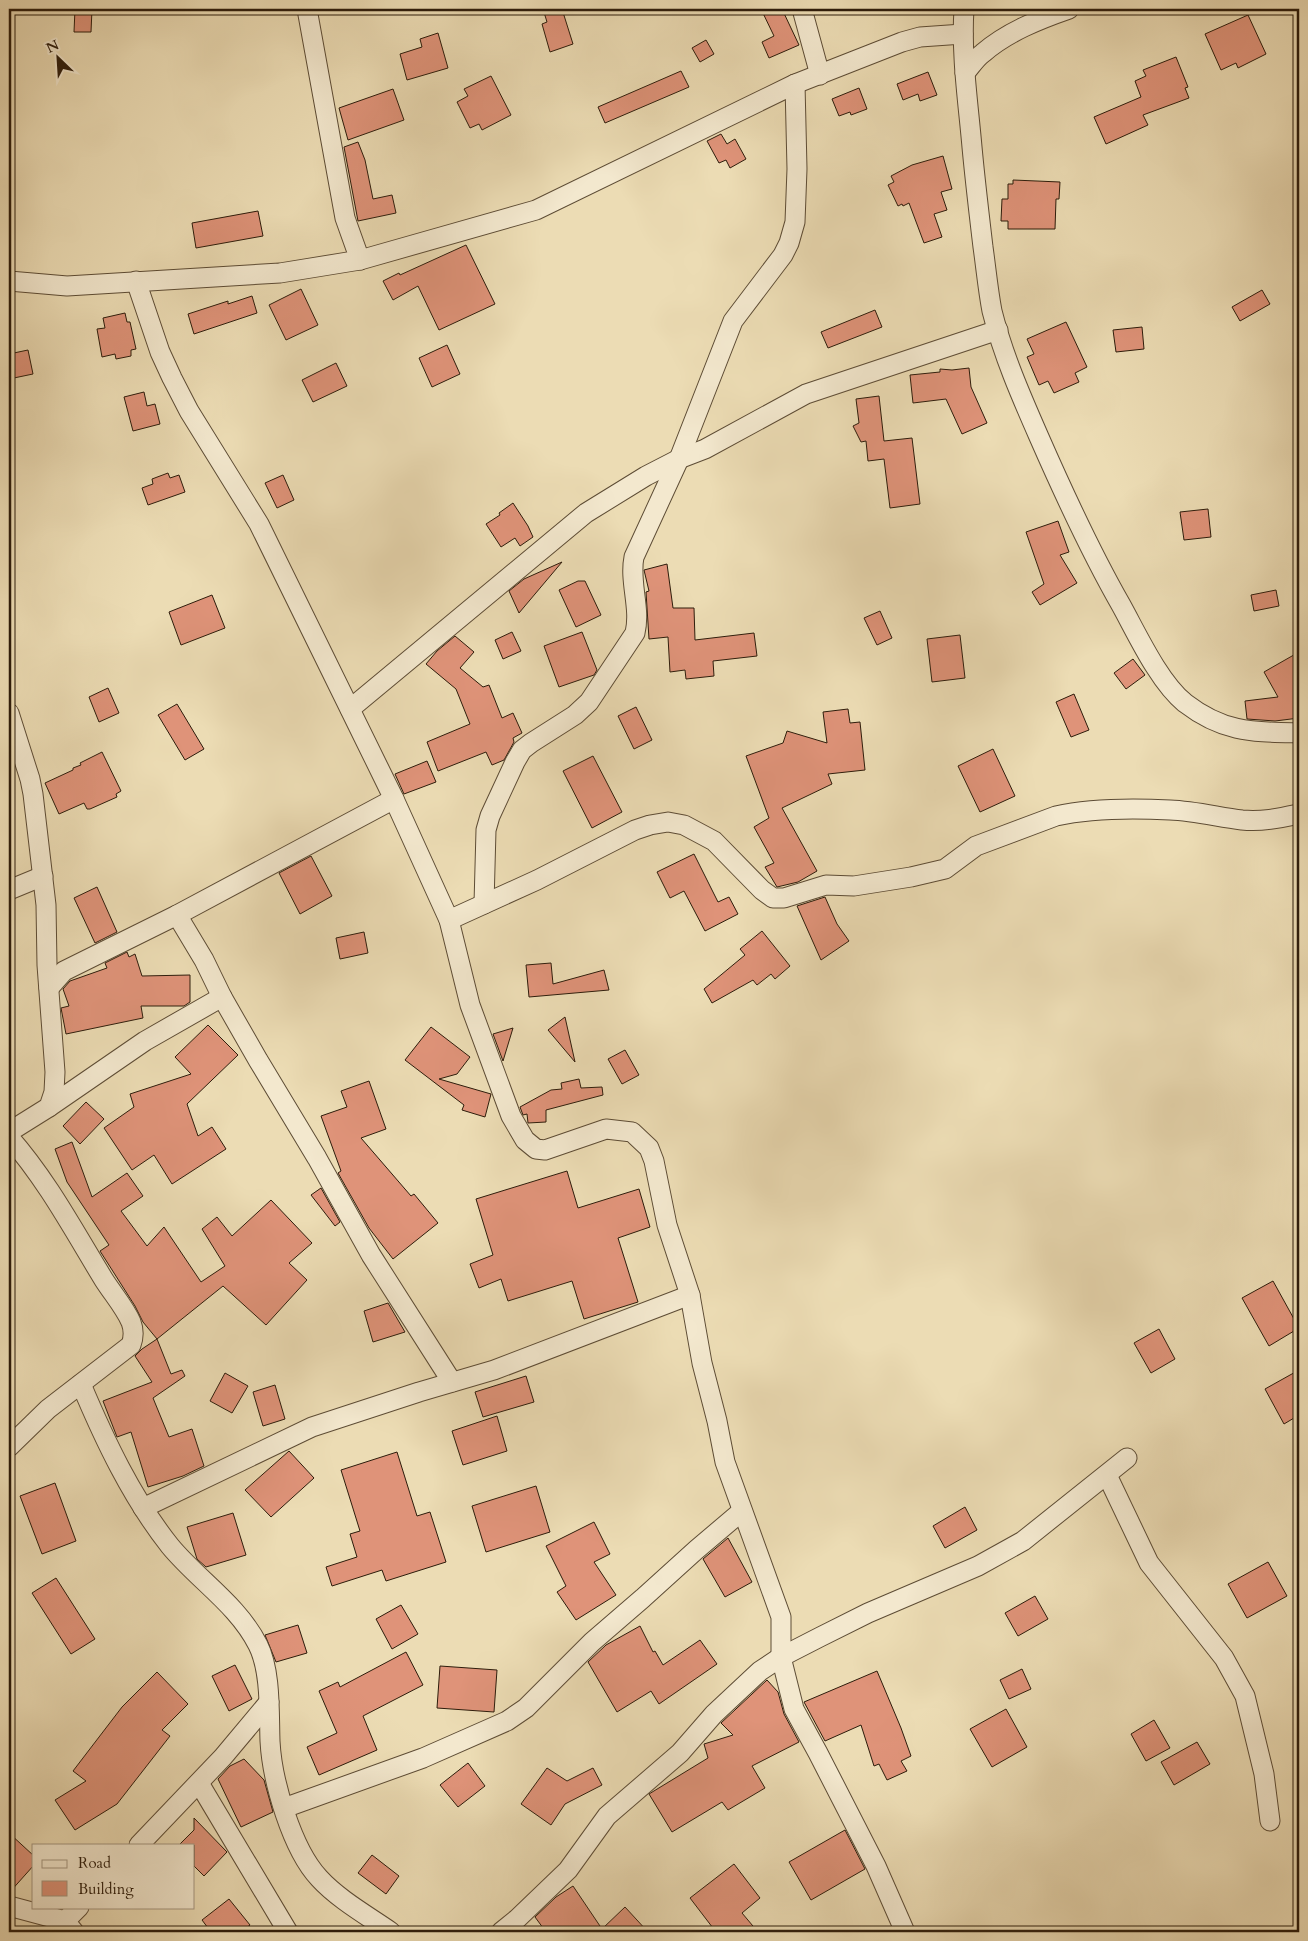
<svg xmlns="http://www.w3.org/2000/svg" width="1308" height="1941" viewBox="0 0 1308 1941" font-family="Cardo,serif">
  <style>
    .building { fill: #df9379; stroke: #2d1c0b }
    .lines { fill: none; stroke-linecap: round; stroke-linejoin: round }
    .minor-casing { stroke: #5d4c35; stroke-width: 21 }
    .minor { stroke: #f3e8ce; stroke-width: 19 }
  </style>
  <rect width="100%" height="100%" fill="#ecdcb4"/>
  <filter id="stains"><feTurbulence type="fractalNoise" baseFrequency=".004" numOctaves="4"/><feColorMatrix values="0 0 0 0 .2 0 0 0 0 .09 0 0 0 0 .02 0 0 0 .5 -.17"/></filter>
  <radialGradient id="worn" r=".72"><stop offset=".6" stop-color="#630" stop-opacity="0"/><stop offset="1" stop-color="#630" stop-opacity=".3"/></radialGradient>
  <g class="building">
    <path d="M75,9H92L91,32H74Z"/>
    <path d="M543,9H562L573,44L550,52L542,24L547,22Z"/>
    <path d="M761,9H782L799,45L769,58L762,42L774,36Z"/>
    <path d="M1248,15L1266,54L1238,68L1236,63L1221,70L1205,34Z"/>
    <path d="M438,33L448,68L407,80L400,54L422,47L420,39Z"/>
    <path d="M706,40L714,54L700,62L692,48Z"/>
    <path d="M1176,57L1188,87L1185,88L1189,98L1143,115L1148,125L1106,144L1094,117L1141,97L1135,81L1146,76L1143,70Z"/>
    <path d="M681,71L689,87L605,123L598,107Z"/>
    <path d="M928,72L937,95L920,101L918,94L903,100L897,84Z"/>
    <path d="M491,76L511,115L482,130L479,124L470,128L457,102L468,96L464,89Z"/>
    <path d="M859,88L867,109L851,115L850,112L839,116L832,99Z"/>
    <path d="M393,89L404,120L348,140L339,108Z"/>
    <path d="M721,134L727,144L735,139L746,159L730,168L726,160L719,163L707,141Z"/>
    <path d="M358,142L365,160L373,199L392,195L396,213L358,221L344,147Z"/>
    <path d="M943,156L952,189L941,192L947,210L934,214L942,237L924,243L909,203L903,206L902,204L898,206L888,185L894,182L891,176L912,165Z"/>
    <path d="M1013,180L1060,182L1059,199H1056L1055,229H1008V221H1001L1002,199H1008V184H1013Z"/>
    <path d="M258,211L263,236L196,248L192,223Z"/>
    <path d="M466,245L495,304L439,330L418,286L393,300L383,281L399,273L400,275Z"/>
    <path d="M301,289L318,325L286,340L269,305Z"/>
    <path d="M1262,290L1270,304L1240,321L1232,307Z"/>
    <path d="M252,296L257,313L194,334L188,314L228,301V304Z"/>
    <path d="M875,310L882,327L828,348L821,332Z"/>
    <path d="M125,313L127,322H130L136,349L131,350V356L116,359L115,354L102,357L97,329L105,328L103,318Z"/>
    <path d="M1066,322L1087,367L1075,373L1079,382L1054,393L1048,381L1039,385L1027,357L1034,354L1027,339Z"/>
    <path d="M1142,327L1144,349L1116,352L1113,330Z"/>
    <path d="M447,345L460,374L432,387L419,358Z"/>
    <path d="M28,350L33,374L9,379V354Z"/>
    <path d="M336,363L347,386L313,402L302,380Z"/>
    <path d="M969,368L971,387L987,423L962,434L946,399L913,403L910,375L940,372V369L952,370Z"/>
    <path d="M144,392L147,406L155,404L160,424L133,431L124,397Z"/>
    <path d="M879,396L884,441L912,438L920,504L890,508L884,459L868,461L866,441L861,442L853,426L859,423L856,399Z"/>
    <path d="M168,473L170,478L179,475L185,492L148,505L142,488L153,484L152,479Z"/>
    <path d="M283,475L294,500L277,508L265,483Z"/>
    <path d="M513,503L528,526L533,537L520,546L515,538L501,547L486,524L500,515L499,513Z"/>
    <path d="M1208,509L1211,537L1184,540L1180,512Z"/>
    <path d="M1058,521L1069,552L1060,555L1077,583L1040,605L1032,592L1044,584L1026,532Z"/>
    <path d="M562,562L519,613L509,591L524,579Z"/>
    <path d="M667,564L673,608H694L695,640L754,633L757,656L713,661L714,676L686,679L685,670L670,672L668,637L649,639L646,592L649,591L644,570Z"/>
    <path d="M578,581H585L601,615L576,627L559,590Z"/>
    <path d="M1276,590L1279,606L1254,611L1251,595Z"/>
    <path d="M212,595L225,628L181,645L169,612Z"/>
    <path d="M880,611L892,638L877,645L864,618Z"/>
    <path d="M512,632L521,651L503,659L495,640Z"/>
    <path d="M582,632L597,670L594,675L559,687L544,646Z"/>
    <path d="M960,635L965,678L932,682L927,639Z"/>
    <path d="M455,636L474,652L460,668L483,687L489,685L502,718L513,713L522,733L513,738L514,742L504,760L492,765L486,752L438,771L427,742L470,724L456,689L426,664L437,651Z"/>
    <path d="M1299,652V718L1275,721L1247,719L1245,701L1278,697L1264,672Z"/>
    <path d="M1133,659L1145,675L1126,689L1114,673Z"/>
    <path d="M108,688L119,713L99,722L89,697Z"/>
    <path d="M1074,694L1089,730L1071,737L1056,702Z"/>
    <path d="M177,704L204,749L185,760L158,715Z"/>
    <path d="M636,707L652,740L634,749L618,716Z"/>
    <path d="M848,709L850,723L860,722L865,770L828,774L832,784L782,808L817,871L798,882L777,887L765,867L774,863L754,827L769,818L746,756L783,743L787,731L827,743L823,712Z"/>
    <path d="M993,749L1015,796L980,812L958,766Z"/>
    <path d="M102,752L121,791L116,794L117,797L90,809H87L84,803L59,814L45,783L73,770V768L81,765L80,763Z"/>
    <path d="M593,756L622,812L592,828L563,771Z"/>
    <path d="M427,761L436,782L404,794L395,774Z"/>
    <path d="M694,854L718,902L729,897L738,914L705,931L684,891L670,898L657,872Z"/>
    <path d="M311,856L332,896L300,914L279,873Z"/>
    <path d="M97,887L117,932L95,943L74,898Z"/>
    <path d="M825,897L837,924L849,941L821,960L797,906Z"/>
    <path d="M762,931L790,966L775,979L771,974L757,985L753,980L712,1003L704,989L745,955L740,949Z"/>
    <path d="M364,932L368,953L340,959L336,938Z"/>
    <path d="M127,952L129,957L135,954L142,976L190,975V1002L184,1006H141L143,1018L66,1034L61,1008L69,1006L63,989L70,981L107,968L105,963Z"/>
    <path d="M551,963L553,984L604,970L609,990L529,997L526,965Z"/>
    <path d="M565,1017L575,1062L548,1030Z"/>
    <path d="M208,1025L238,1055L187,1104L198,1136L212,1127L226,1149L172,1184L154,1155L132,1170L104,1128L134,1107L130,1094L191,1074L175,1057Z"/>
    <path d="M431,1027L470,1057L457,1074L439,1079L491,1094L485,1117L462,1110L464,1105L405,1060Z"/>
    <path d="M513,1028L503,1061L493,1034Z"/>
    <path d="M625,1050L639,1075L622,1084L608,1059Z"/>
    <path d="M579,1079L581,1088L602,1087L603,1095L546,1110V1122L528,1123L527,1114L523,1115L520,1107L551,1090L562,1089L561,1083Z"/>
    <path d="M369,1081L386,1129L361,1138L411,1196L414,1194L438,1223L393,1259L369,1228L338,1173L341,1171L321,1116L347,1107L341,1091Z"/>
    <path d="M86,1102L104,1119L80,1144L63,1126Z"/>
    <path d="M72,1142L92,1197L127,1173L143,1196L121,1211L147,1246L164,1227L201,1282L225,1266L202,1229L217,1217L232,1236L271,1200L312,1243L289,1263L307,1280L266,1325L223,1286L157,1339L143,1322L135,1306L100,1251L109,1245L67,1182L55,1149Z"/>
    <path d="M567,1171L578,1208L639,1189L650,1227L618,1238L638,1302L584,1319L572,1281L508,1301L501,1279L479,1288L470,1264L493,1255L476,1199Z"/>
    <path d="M321,1188L340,1222L335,1226L311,1195Z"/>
    <path d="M1273,1281L1299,1328L1269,1346L1242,1298Z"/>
    <path d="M388,1303L405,1332L373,1342L364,1311Z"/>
    <path d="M1159,1329L1175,1359L1151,1373L1134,1343Z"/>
    <path d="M157,1339L171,1374L182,1370L185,1376L153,1398L169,1437L192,1429L204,1466L183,1476L148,1487L131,1432L117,1437L103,1401L152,1382L135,1356L142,1349Z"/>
    <path d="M1299,1370V1415L1284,1424L1265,1389Z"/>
    <path d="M225,1373L248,1386L232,1413L210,1401Z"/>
    <path d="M526,1376L534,1402L483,1417L475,1392Z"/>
    <path d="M275,1385L285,1419L263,1426L253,1392Z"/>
    <path d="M497,1416L507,1451L463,1465L452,1431Z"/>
    <path d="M289,1451L314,1478L271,1517L245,1490Z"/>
    <path d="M397,1452L417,1516L430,1512L446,1562L386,1581L382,1570L332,1586L326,1567L357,1557L350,1534L360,1531L341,1470Z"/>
    <path d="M55,1483L76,1541L42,1554L20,1496Z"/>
    <path d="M536,1486L550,1532L486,1552L472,1506Z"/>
    <path d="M965,1507L977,1530L945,1548L933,1526Z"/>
    <path d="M233,1513L246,1555L206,1567L197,1559L187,1527Z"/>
    <path d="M594,1522L610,1554L594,1562L616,1595L576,1620L557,1592L566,1586L546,1546Z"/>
    <path d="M728,1538L752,1582L725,1597L703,1559Z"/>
    <path d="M1268,1562L1287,1596L1247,1618L1228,1584Z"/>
    <path d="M56,1578L95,1639L71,1654L32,1593Z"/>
    <path d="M1035,1596L1048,1619L1018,1636L1005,1613Z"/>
    <path d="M401,1605L418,1634L392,1649L376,1619Z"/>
    <path d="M298,1625L307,1653L276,1662L265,1635Z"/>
    <path d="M640,1626L653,1652L655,1651L663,1665L700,1640L717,1664L659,1704L651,1691L617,1712L588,1662L606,1645Z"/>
    <path d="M406,1652L423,1685L363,1716L377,1750L319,1775L307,1747L337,1733L319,1691L338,1682L340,1687Z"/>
    <path d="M235,1665L252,1699L229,1711L212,1676Z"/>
    <path d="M440,1666L497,1670L494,1712L437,1708Z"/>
    <path d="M1022,1669L1031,1689L1009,1699L1000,1680Z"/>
    <path d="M877,1671L901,1728L911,1756L901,1761L907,1771L887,1780L879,1764L874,1766L861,1725L825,1741L804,1702Z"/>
    <path d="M157,1672L188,1704L162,1730L170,1736L117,1804L75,1830L55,1800L86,1781L73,1771L122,1707Z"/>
    <path d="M767,1680L778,1692L784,1714L799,1742L752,1766L765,1788L728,1810L722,1802L672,1832L649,1794L708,1758L704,1744L733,1735L721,1723Z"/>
    <path d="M1006,1709L1027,1747L992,1767L970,1729Z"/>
    <path d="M1154,1720L1170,1748L1146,1761L1131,1734Z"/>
    <path d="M1197,1742L1210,1764L1174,1785L1161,1762Z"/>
    <path d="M244,1759L264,1780L273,1812L241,1827L218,1779L230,1766Z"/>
    <path d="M468,1763L485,1786L458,1807L440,1785Z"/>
    <path d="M547,1768L567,1781L593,1768L602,1785L565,1804L551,1825L521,1804Z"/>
    <path d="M194,1818L227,1852L204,1876L194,1866V1845H179L194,1830Z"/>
    <path d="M845,1830L865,1869L811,1900L789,1862Z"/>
    <path d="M9,1833L34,1856V1865L9,1893Z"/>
    <path d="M372,1855L399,1876L386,1894L358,1873Z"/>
    <path d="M734,1864L760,1898L742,1913L758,1932H716L690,1898Z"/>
    <path d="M573,1886L602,1929L625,1907L648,1932H546L535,1917L556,1897Z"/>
    <path d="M229,1899L250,1925L241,1932H211L202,1920Z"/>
  </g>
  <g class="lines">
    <g class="minor-casing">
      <g id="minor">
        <path d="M307,9L345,218L360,260"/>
        <path d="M802,9L820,75"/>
        <path d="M964,9C961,55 968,101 972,147C975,180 979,213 983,247C986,268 988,290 992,311C1003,355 1021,396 1039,437C1064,494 1090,551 1121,605C1137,634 1159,682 1185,703C1224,733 1253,732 1299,733"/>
        <path d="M965,73C971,66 976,58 983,53C1007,32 1040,19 1069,9"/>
        <path d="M9,281L67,286L280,273L360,260L536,210L795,84L902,42L920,37L963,34"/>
        <path d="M136,281L160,352L172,378L189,411L259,524L394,799L449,920L470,1005L511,1116L525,1140L536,1149L545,1150L606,1129L632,1132L649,1148L654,1161L667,1225L690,1295L702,1363L717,1421L725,1462L781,1617V1657L794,1709L818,1753L876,1866L905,1932"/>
        <path d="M350,709L586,513L646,476L679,459L705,449L806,394L998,330"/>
        <path d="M9,713L30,779L33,794L46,905L47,965L55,1072L54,1092L49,1107L9,1132"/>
        <path d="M9,890L43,876"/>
        <path d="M484,904L486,830L490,816L515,762L522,750L531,743L575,715L589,702L635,633C641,608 629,582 634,557L679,459L733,321L783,255L789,243L795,222L797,169L795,84"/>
        <path d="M177,915L204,960L222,997L258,1060L317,1158L371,1255L452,1382"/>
        <path d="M449,920L537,880L635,830L650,825L668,822L684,825L714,841L762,890L773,898H784L826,885L854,886L911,877L945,869L976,846L1056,816C1092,808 1133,808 1170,810C1195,811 1218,817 1242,820C1262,822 1280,818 1299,814"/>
        <path d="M49,988L64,971L177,915L394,799"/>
        <path d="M49,1107L145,1041L222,997"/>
        <path d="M9,1137C47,1180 74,1231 104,1280C113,1294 125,1308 131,1322C134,1330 134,1337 131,1345L48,1409L9,1447"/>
        <path d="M81,1384C105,1441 132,1498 170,1546C198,1580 238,1605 258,1645C271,1671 269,1712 270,1741C272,1781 292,1849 319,1878C338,1899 368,1916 391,1932"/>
        <path d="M1107,1475L1149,1563L1224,1658L1245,1696L1264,1774L1270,1821"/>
        <path d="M143,1508L312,1427L419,1392L494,1370L690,1295"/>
        <path d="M199,1783L288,1932"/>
        <path d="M284,1808L423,1758L507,1721L526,1708L592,1642L643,1598L696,1550L742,1511"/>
        <path d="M139,1845L223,1757L269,1702"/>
        <path d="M9,1906L65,1921L74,1932"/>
        <path d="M65,1921L79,1907"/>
        <path d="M501,1932L517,1919L568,1870L607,1816L680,1753L714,1714L760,1671L781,1657L820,1637L868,1613L978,1566L1023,1541L1127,1458"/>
      </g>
    </g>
    <use href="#minor" class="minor"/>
  </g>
  <rect width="1308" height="1941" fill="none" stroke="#ecdcb4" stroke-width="30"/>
  <rect x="10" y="10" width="1288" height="1921" fill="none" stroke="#2d1c0b" stroke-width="2.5"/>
  <rect x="15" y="15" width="1278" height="1911" fill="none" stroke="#2d1c0b"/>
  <rect x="32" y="1844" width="162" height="65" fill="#f3e8ce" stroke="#a49680"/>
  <rect x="42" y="1860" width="25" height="8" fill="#f3e8ce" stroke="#a49680"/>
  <text x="78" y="1868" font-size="15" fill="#2d1c0b">Road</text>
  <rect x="42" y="1881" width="25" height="15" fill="#df9379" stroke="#a49680"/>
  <text x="78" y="1894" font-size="15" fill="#2d1c0b">Building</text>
  <g transform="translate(58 58) rotate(335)" stroke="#f3e8ce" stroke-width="4" paint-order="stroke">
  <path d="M0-4L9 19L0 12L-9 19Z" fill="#2d1c0b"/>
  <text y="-8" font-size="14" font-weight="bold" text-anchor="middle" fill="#2d1c0b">N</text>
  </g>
  <rect width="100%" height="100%" filter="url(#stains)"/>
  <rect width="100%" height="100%" fill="url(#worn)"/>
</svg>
